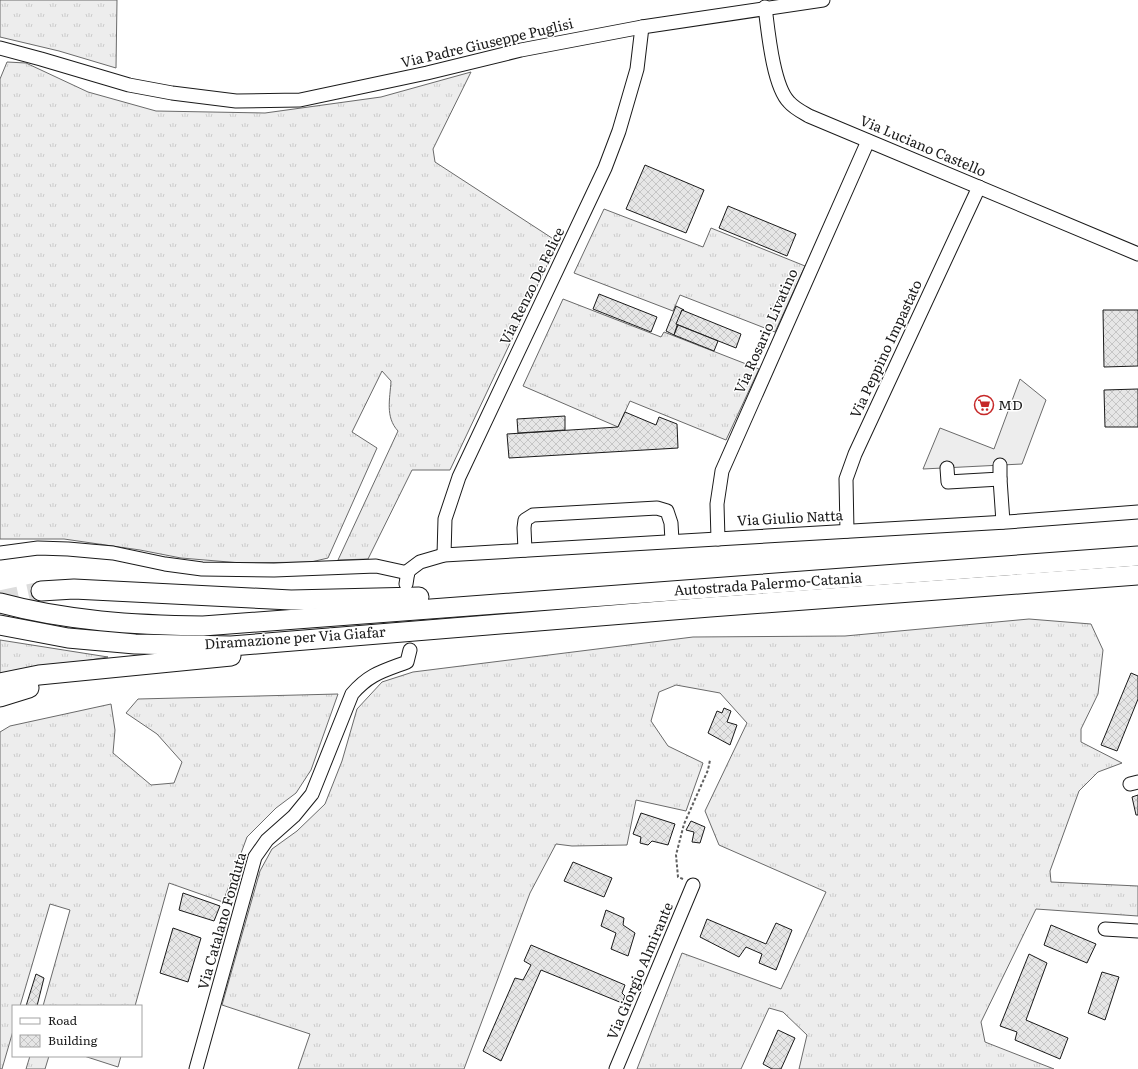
<svg xmlns="http://www.w3.org/2000/svg" width="1138" height="1069" viewBox="0 0 1138 1069" font-family="Literata,serif">
  <style>
    .grass { fill: url(#grass-tufts); stroke: #6a6a6a }
    .pitch { fill: #ededed; stroke: #6a6a6a }
    .building { fill: url(#building-cross-hatch); stroke: #1a1a1a }
    .lines { fill: none; stroke-linecap: round; stroke-linejoin: round }
    .highway-tunnel { stroke: #ddd; stroke-width: 19; stroke-dasharray: 19 10; stroke-linecap: butt }
    .minor-casing { stroke: #1a1a1a; stroke-width: 15 }
    .highway-casing { stroke: #1a1a1a; stroke-width: 21 }
    .path { stroke: #5f5f5f; stroke-width: 2; stroke-dasharray: 3 2; stroke-linecap: butt }
    .minor { stroke: #fff; stroke-width: 13 }
    .highway { stroke: #fff; stroke-width: 19 }
    .labels { text-anchor: middle; stroke-width: 3; stroke-linejoin: round; paint-order: stroke }
    .street-label { font-size: 14px; fill: #1a1a1a; stroke: #fff }
    .poi-label { font-size: 14px; fill: #1a1a1a; stroke: #fff; text-anchor: start }
  </style>
  <defs>
    <pattern id="grass-tufts" width="24" height="20" patternUnits="userSpaceOnUse"><rect width="24" height="20" fill="#ededed"/><path d="M3 7l-1-3M5 7V3M7 7l1-3M15 17l-1-3M17 17v-4M19 17l1-3" fill="none" stroke="#cbcbcb"/></pattern>
    <pattern id="building-cross-hatch" width="8" height="8" patternUnits="userSpaceOnUse"><rect width="8" height="8" fill="#e6e6e6"/><path d="M0 0l8 8M0 8l8-8" fill="none" stroke="#c5c5c5"/></pattern>
  </defs>
  <rect width="100%" height="100%" fill="#fff"/>
  <g class="grass">
    <path d="M0,0H117L116,68L59,51L0,37Z"/>
    <path d="M7,62L26,63L88,92L156,111L265,113L381,97L471,72L433,149L435,162L558,242L450,470H412L368,559L338,560L398,431C385,417 390,399 391,381L382,371L352,432L377,448L328,558L311,562L241,563L181,558L140,550L64,539H0V79Z"/>
    <path d="M604,209L703,247L711,228L805,266L775,332L680,295L673,311L574,273Z"/>
    <path d="M563,299L661,337L664,332L759,369L726,440L630,401L618,427L523,386Z"/>
    <path d="M1029,619L1091,624L1103,650L1098,694L1081,729V742L1122,763L1098,772L1079,791L1050,871L1051,882L1138,886V916L1036,909L981,1022L985,1042L1054,1069H799L807,1035L783,1012L769,1008L741,1069H637L682,953L781,989L826,892L719,845L705,811L747,723L720,693L676,685L659,692L651,721L668,746L703,763L686,811L636,800L627,845L572,846L556,844L530,893L464,1069H298L310,1034L222,1005L260,871L272,849L297,831L325,804L342,761L357,709L382,682L413,672L693,637L845,636Z"/>
    <path d="M0,640L108,657L0,675Z"/>
    <path d="M338,694L311,770L296,793L276,808L247,837L223,902L169,883L135,1006H43L70,910L50,904L20,1006H13V1031L2,1069H0V732L10,726L111,704L115,730L113,753L151,785L174,783L182,762L157,734L126,713L138,699Z"/>
    <path d="M30,1056H49L45,1069H26Z"/>
    <path d="M84,1056H121L118,1067Z"/>
  </g>
  <path class="pitch" d="M1020,379L1046,400L1022,464L923,469L940,428L994,449Z"/>
  <g class="building">
    <path d="M645,165L704,190L686,233L626,209Z"/>
    <path d="M728,206L796,234L787,256L719,228Z"/>
    <path d="M599,294L657,317L651,332L593,309Z"/>
    <path d="M676,306L684,310H682L674,335L666,331Z"/>
    <path d="M682,310L741,334L736,348L676,324Z"/>
    <path d="M1103,310H1138V366L1104,367Z"/>
    <path d="M678,325L718,341L714,351L674,335Z"/>
    <path d="M1138,389V427H1105L1104,390Z"/>
    <path d="M625,412L656,425L659,417L677,424L678,448L509,458L507,434L618,427Z"/>
    <path d="M565,416V430L518,433L517,419Z"/>
    <path d="M1131,673L1138,676V699L1117,751L1101,745Z"/>
    <path d="M724,708L731,711L727,722L737,725L730,745L708,733L717,711L722,713Z"/>
    <path d="M1138,795V815H1136L1132,797Z"/>
    <path d="M641,813L675,824L668,845L652,841L648,845L640,843L641,837L633,834Z"/>
    <path d="M691,821L705,827L700,843L692,842L694,832L686,830Z"/>
    <path d="M573,862L612,878L604,897L564,881Z"/>
    <path d="M183,893L220,906L214,921L179,910Z"/>
    <path d="M606,910L624,918L623,925L635,933L628,956L611,949L616,933L601,926Z"/>
    <path d="M707,919L766,944L776,923L792,930L776,970L759,963L762,954L746,947L739,957L700,937Z"/>
    <path d="M1051,925L1096,944L1087,963L1044,945Z"/>
    <path d="M173,928L201,938L188,982L160,973Z"/>
    <path d="M531,945L625,985L622,993L625,996L622,1003L541,970L501,1061L483,1051L515,978L523,980L531,965L524,961Z"/>
    <path d="M1029,954L1047,963L1026,1020L1068,1038L1060,1059L1015,1040L1017,1032L1000,1026Z"/>
    <path d="M1102,972L1119,977L1105,1020L1088,1013Z"/>
    <path d="M36,974L44,978L37,1006H26Z"/>
    <path d="M778,1030L795,1038L781,1069H772L763,1064Z"/>
  </g>
  <g class="lines">
    <path class="highway-tunnel" d="M0,600L41,591"/>
    <g class="minor-casing">
      <g id="minor">
        <path d="M765,7C768,30 773,86 789,102C794,108 802,112 809,116L1138,254"/>
        <path d="M0,48L41,59L129,85L172,93L236,101L300,100L427,73L521,50L642,27L823,0"/>
        <path d="M947,468L948,482L1000,479V465"/>
        <path d="M1000,479L1003,522"/>
        <path d="M847,531L846,479L855,454L979,187"/>
        <path d="M718,539L717,504L722,471L868,141"/>
        <path d="M525,550L524,528L525,520L533,515L657,508L667,511L671,523L672,541"/>
        <path d="M0,553L38,548L68,549L113,553L165,564L202,569L274,570L376,566L408,573"/>
        <path d="M444,555L445,519L459,477L605,168L619,131L637,69L642,27"/>
        <path d="M406,584L408,571L420,562L444,555L1007,522L1138,512"/>
        <path d="M1130,784L1138,782"/>
        <path d="M1105,929L1138,931"/>
        <path d="M196,1069L255,857L267,840L294,816L312,794L352,694C369,674 383,671 407,662L410,650"/>
        <path d="M616,1069L693,885"/>
      </g>
    </g>
    <g class="highway-casing">
      <g id="highway">
        <path d="M41,591L74,589L291,600L419,597"/>
        <path d="M0,603C66,621 135,625 203,626L1138,556"/>
        <path d="M0,625L68,638L135,644L231,646L710,607L1138,575"/>
        <path d="M0,683L39,675L231,656"/>
        <path d="M0,697L29,688"/>
      </g>
    </g>
    <path class="path" d="M683,879L678,877L676,855L684,824L708,770L710,760"/>
    <use href="#minor" class="minor"/>
    <use href="#highway" class="highway"/>
  </g>
  <defs>
    <g id="supermarket-ring" transform="scale(1)"><circle r="9.5" fill="#fff" stroke="#c62828" stroke-width="1.5"/><path d="M-6-5.5h2.5l.6 2H6L4.5 2H-2.5L-4.4-4H-6ZM-1.5 3.2a1.3 1.3 0 1 0 .1 0ZM3 3.2a1.3 1.3 0 1 0 .1 0Z" fill="#c62828"/></g>
  </defs>
  <g fill-rule="evenodd">
    <use href="#supermarket-ring" x="984" y="405"/>
  </g>
  <g class="labels">
    <g class="street-label">
      <text transform="translate(487 43) rotate(-13)" y="5">Via Padre Giuseppe Puglisi</text>
      <text transform="translate(923 146) rotate(23)" y="5">Via Luciano Castello</text>
      <text transform="translate(532 286) rotate(-64)" y="5">Via Renzo De Felice</text>
      <text transform="translate(766 331) rotate(-66)" y="5">Via Rosario Livatino</text>
      <text transform="translate(886 349) rotate(-65)" y="5">Via Peppino Impastato</text>
      <text transform="translate(790 518) rotate(-3)" y="5">Via Giulio Natta</text>
      <text transform="translate(768 584) rotate(-4)" y="5">Autostrada Palermo-Catania</text>
      <text transform="translate(295 638) rotate(-4)" y="5">Diramazione per Via Giafar</text>
      <text transform="translate(222 921) rotate(-74)" y="5">Via Catalano Fonduta</text>
      <text transform="translate(640 971) rotate(-67)" y="5">Via Giorgio Almirante</text>
    </g>
    <g class="poi-label">
      <text x="998" y="410">MD</text>
    </g>
  </g>
  <rect x="12" y="1005" width="130" height="52" fill="#ffffff" stroke="#a3a3a3"/>
  <rect x="20" y="1018" width="20" height="6" fill="#ffffff" stroke="#a3a3a3"/>
  <text x="48" y="1025" font-size="12" fill="#1a1a1a">Road</text>
  <rect x="20" y="1035" width="20" height="12" fill="url(#building-cross-hatch)" stroke="#a3a3a3"/>
  <text x="48" y="1045" font-size="12" fill="#1a1a1a">Building</text>
</svg>
